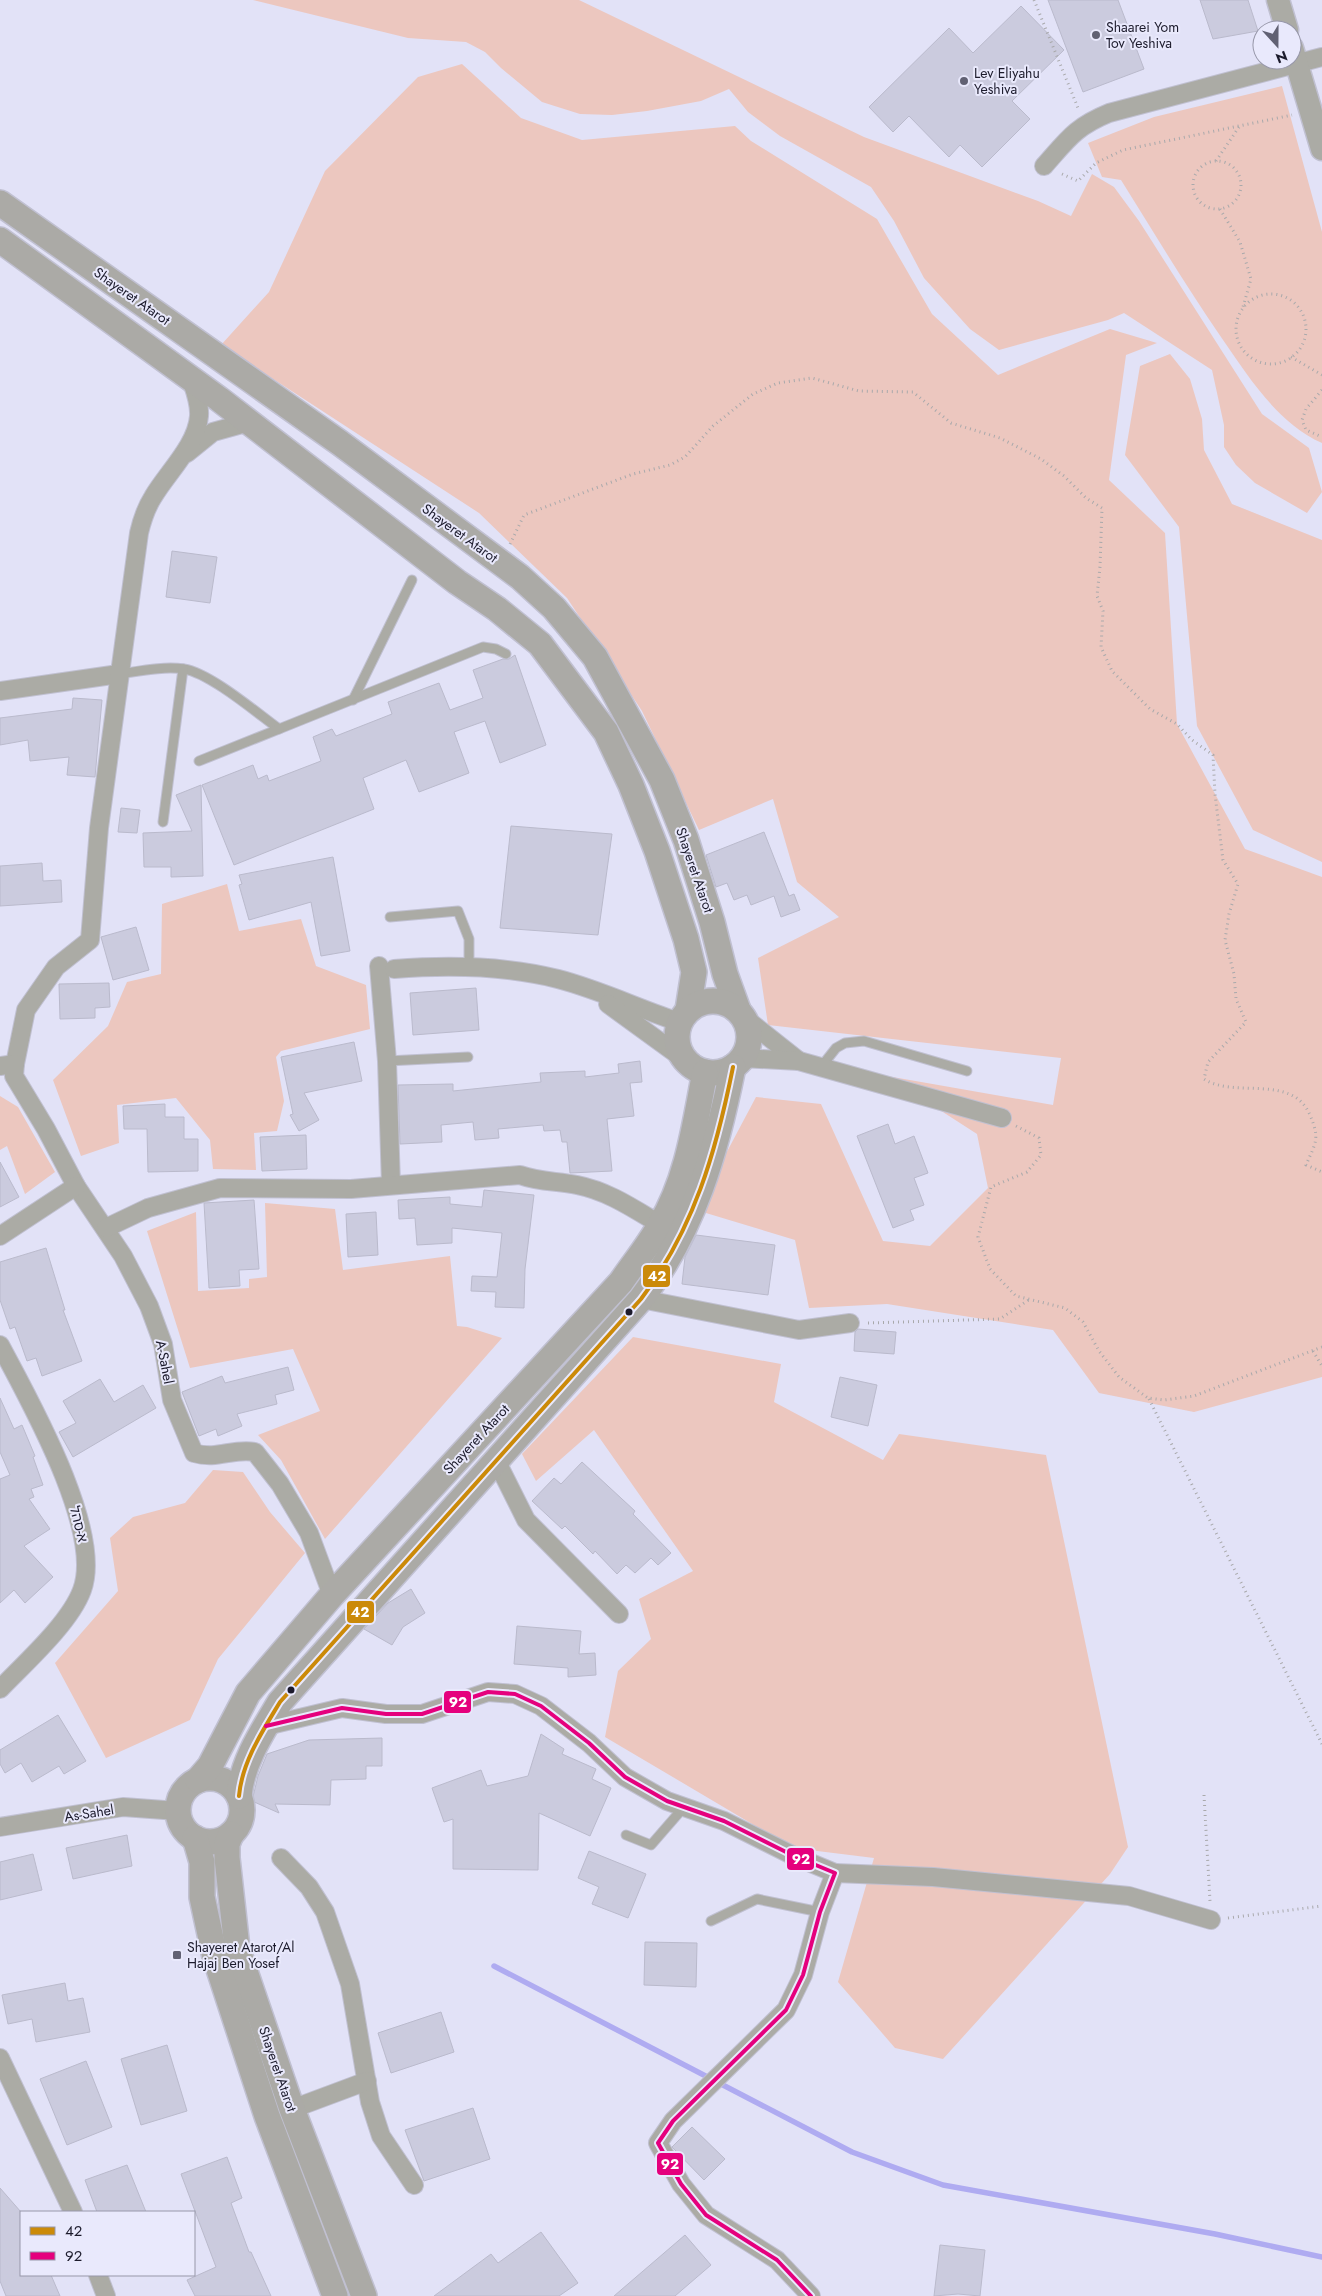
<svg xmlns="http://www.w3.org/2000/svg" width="1322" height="2296" viewBox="0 0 1322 2296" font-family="Jost,'Noto Sans Hebrew',sans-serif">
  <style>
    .green { fill: #ecc7bf }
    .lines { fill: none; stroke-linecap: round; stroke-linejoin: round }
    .stream { stroke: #afabf1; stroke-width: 5.5 }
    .building { fill: #cbcbde; stroke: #babacc }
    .service-casing { stroke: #c0c0d1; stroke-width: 11 }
    .minor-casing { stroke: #c0c0d1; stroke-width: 20 }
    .tertiary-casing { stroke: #c0c0d1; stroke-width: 25 }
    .secondary-casing { stroke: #c0c0d1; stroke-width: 28 }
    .path { stroke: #a9a9ab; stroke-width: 3; stroke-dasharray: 1 4; stroke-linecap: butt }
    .service { stroke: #ababa5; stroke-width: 9 }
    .minor { stroke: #ababa5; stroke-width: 18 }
    .tertiary { stroke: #ababa5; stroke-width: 22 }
    .secondary { stroke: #abaaa6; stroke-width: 25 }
    .bus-1-casing { stroke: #e9e9fc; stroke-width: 8 }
    .bus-2-casing { stroke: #e9e9fc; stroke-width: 8 }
    .bus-1 { stroke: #cb8a09; stroke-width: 4 }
    .bus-2 { stroke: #e5007d; stroke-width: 4 }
    .poi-dot { fill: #616173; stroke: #e9e9fc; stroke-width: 2 }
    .bus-dot { fill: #1c1b2c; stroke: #e9e9fc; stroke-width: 2 }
    .labels { text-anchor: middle; stroke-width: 4; stroke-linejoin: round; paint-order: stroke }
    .poi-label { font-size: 14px; fill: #1c1b2c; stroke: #e9e9fc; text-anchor: start }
    .street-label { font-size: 14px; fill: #1c1b2c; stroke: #e9e9fc }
    .line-badge { stroke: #e9e9fc; stroke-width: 2 }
    .badge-label { font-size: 14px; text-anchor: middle; font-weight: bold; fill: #fff }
  </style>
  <rect width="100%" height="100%" fill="#e2e2f7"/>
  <g class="green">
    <path d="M253,0H579L864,137L1038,201L1071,216L1092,174L1114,187L1139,221L1262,414L1309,448L1322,492L1307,513L1255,483L1236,465L1224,447V425L1212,370L1124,313L1108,320L999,350L970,329L924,278L894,221L871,187L780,136L748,112L729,89L701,101L647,111L612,115L580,114L542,102L501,68L485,52L466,42L408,38Z"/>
    <path d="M462,64L521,118L582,140L735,126L751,141L877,219L932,314L998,375L1110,329L1157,343L1126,355L1109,480L1165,533L1177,724L1245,849L1322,877V1377L1194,1412L1099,1393L1053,1330L887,1304L809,1308L795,1240L696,1210L756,1097L821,1104L883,1241L930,1246L988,1188L977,1134L887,1076L1053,1105L1061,1058L768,1025L758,958L839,917L797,882L773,799L699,830L642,711L567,598L479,513L221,345L269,292L325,171L418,77Z"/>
    <path d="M1282,86L1322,232V443C1276,422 1249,377 1221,337C1186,286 1154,233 1121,180L1102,177L1088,143L1154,117Z"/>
    <path d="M1170,354L1190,379L1202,419L1204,450L1232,504L1322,540V862L1253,830L1197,726L1179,527L1125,455L1140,366Z"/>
    <path d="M227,884L239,931L301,919L316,966L366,985L370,1029L281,1051L276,1057L284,1101L277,1131L254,1133L256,1170L213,1169L210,1140L176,1098L117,1105L119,1143L81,1156L53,1080L108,1026L127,982L161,974L162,904Z"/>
    <path d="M0,1096L18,1107L55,1172L25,1194L7,1146L0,1150Z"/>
    <path d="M265,1203L335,1209L343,1270L450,1256L457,1326L467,1327L502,1338L325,1539L281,1460L258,1435L320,1411L293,1349L190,1368L147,1231L196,1212L198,1291L249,1288V1279L267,1277Z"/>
    <path d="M633,1337L781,1364L774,1402L883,1460L899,1434L1046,1455L1128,1847L1110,1874L943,2059L895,2048L838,1982L874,1858L793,1848L605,1737L618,1671L651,1639L639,1599L693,1571L594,1430L536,1481L522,1454Z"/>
    <path d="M213,1470L243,1472L270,1512L305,1553L218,1659L190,1720L106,1758L55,1663L118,1591L110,1538L133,1517L185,1503Z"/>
  </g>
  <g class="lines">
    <path class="stream" d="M494,1966L852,2152L943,2185L1215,2234L1322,2257"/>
  </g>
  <g class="building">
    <path d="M1048,0H1118L1144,69L1083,92Z"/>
    <path d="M1200,0H1248L1258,31L1213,39Z"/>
    <path d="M1021,6L1064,50L1012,101L1030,119L982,167L960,145L949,157L909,116L893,132L869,107L949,28L973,53Z"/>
    <path d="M172,551L217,557L210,603L166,597Z"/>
    <path d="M515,655L546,745L500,763L485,721L454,732L469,773L419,792L406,760L363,778L374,809L234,865L202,785L253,765L258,779L267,775L269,781L321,761L313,737L332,729L336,736L392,714L388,702L439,683L450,710L483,698L473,670L503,659H509Z"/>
    <path d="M73,698L102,700L95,777L67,775L69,757L30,761L28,740L0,745V718L72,709Z"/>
    <path d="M201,785L203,876L171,877V867H144L143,833L192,831L176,795Z"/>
    <path d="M121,808L140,810L137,833L118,832Z"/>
    <path d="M511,826L612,834L598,935L500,928Z"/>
    <path d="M764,832L789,896L794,894L800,910L781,917L774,896L751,905L747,895L734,900L727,883L716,887L706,855Z"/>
    <path d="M333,857L350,951L321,956L311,902L249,920L239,885L242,884L239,875Z"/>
    <path d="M42,863L43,881L61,880L62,902L0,906V866Z"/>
    <path d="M136,927L149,970L113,980L101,937Z"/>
    <path d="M109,983L110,1007L95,1008V1018L60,1019L59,984Z"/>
    <path d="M476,988L479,1030L413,1035L410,993Z"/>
    <path d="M354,1042L362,1081L304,1093L319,1120L299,1131L290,1115L293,1114L281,1057Z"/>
    <path d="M640,1061L642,1082L630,1083L634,1116L607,1119L612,1171L570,1173L567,1142H562L560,1130L544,1131L543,1125L498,1129L499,1138L475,1140L473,1122L441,1125L442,1142L400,1144L398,1085L453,1084V1091L541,1082L540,1073L585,1071V1077L619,1073L618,1064Z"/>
    <path d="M165,1104V1117H184V1139H198V1171L148,1172L147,1129H124L123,1106Z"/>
    <path d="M888,1124L895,1144L914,1136L928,1173L914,1178L924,1205L910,1210L914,1220L893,1228L857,1136Z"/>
    <path d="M306,1135L307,1169L262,1171L260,1137Z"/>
    <path d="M0,1162L19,1197L0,1207Z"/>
    <path d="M484,1190L534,1195L525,1269L524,1308L495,1307L496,1292L471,1291L472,1276L497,1277L502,1233L452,1228V1243L417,1245L415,1218L399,1219L398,1200L450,1197V1204L482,1207Z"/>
    <path d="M254,1200L259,1269L239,1270L240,1286L209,1288L204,1203Z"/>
    <path d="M376,1212L378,1255L348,1257L346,1214Z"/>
    <path d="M696,1235L775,1245L768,1295L682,1284L685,1257Z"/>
    <path d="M46,1248L65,1310H63L82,1361L42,1376L36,1358L27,1361L15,1327L10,1329L0,1300V1262Z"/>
    <path d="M858,1329L896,1332L894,1354L854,1351L855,1332Z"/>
    <path d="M288,1367L294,1390L275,1395L277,1404L237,1414L242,1426L218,1436L216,1429L199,1436L182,1392L222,1376L225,1383Z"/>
    <path d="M840,1377L877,1385L868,1426L831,1417Z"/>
    <path d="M100,1379L114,1402L143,1385L156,1408L73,1457L59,1432L76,1423L63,1401Z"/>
    <path d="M0,1398L14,1429L22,1425L35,1456L33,1457L43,1485L31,1489L34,1497L29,1499L50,1529L24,1546L53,1577L25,1603L14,1590L0,1603V1479L10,1475L0,1452Z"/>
    <path d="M582,1462L635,1511L633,1514L671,1553L658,1565L651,1558L635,1573L626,1565L617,1574L595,1551L593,1554L565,1526L562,1529L532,1501L554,1478L561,1484Z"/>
    <path d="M411,1589L425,1613L403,1627L392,1645L364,1629L388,1603Z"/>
    <path d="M517,1626L581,1631L579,1654L595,1653L596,1675L568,1677V1668L514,1664Z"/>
    <path d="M58,1715L86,1761L64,1774L59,1766L32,1782L21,1763L5,1773L0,1764V1750Z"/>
    <path d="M541,1734L564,1749L562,1754L596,1769L592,1779L611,1788L590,1836L539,1813L538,1870L453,1869V1819L444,1822L432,1788L481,1770L487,1786L528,1776Z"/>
    <path d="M382,1738V1766H366V1779L331,1780L330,1805L275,1804L279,1813L252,1801L258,1776L267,1754L309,1740Z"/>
    <path d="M127,1835L132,1866L73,1879L66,1848Z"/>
    <path d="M589,1851L646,1874L628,1918L592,1904L599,1887L578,1878Z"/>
    <path d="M33,1854L42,1890L0,1900V1862Z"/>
    <path d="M645,1942L697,1943L696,1987L644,1985Z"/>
    <path d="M65,1983L68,2001L83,1998L90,2032L36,2042L32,2019L8,2024L2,1995Z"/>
    <path d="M441,2012L454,2052L391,2073L378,2033Z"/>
    <path d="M167,2045L187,2111L141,2125L121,2059Z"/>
    <path d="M86,2061L112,2127L67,2145L40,2079Z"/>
    <path d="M473,2108L490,2159L424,2181L405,2130Z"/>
    <path d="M692,2127L725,2159L704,2180L672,2147Z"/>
    <path d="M227,2157L242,2198L231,2203L249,2252H251L271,2296H195L187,2280L216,2267L181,2174Z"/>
    <path d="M127,2165L146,2212H97L85,2180Z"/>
    <path d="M0,2188L21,2212V2275H51L60,2296H6L0,2281Z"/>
    <path d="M541,2232L578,2283L559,2296H434L491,2254L498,2263Z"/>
    <path d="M685,2235L711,2265L675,2296H614Z"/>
    <path d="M940,2245L985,2250L980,2296L958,2294L934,2296Z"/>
  </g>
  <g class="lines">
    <g class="service-casing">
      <g id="service">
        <path d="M119,674C140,671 164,666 184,669C210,673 257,713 279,729L483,647L496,649L506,654"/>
        <path d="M353,700L412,580"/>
        <path d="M199,761L279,729"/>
        <path d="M163,822L183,669"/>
        <path d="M390,917L458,911L469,939V967"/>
        <path d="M387,1061L468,1057"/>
        <path d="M821,1067L836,1048L845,1043L864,1041L967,1071"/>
        <path d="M626,1835L651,1845L684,1807"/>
        <path d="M711,1921L757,1899L820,1912"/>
      </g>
    </g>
    <g class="minor-casing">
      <g id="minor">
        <path d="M1044,166C1068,139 1075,127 1109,113L1322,57"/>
        <path d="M187,453L213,432L249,422"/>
        <path d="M0,691L119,674"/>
        <path d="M379,966L387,1061L391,1185"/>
        <path d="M394,969C448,965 504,965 558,979C597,989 635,1007 673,1020L683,1018"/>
        <path d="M608,1004L685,1060"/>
        <path d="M746,1019L799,1061"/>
        <path d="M742,1058L799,1061L1002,1118"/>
        <path d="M15,1064L26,1010L56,967L90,940L99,828L139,533C142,520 146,508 153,497C167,473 197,445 199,416C200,403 195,391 191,379"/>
        <path d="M0,1066L15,1064L14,1076L46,1129L76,1186L123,1256L149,1306L163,1344L172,1400L194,1453C218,1460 232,1448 255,1452L280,1484L309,1533L332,1595"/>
        <path d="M106,1228L148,1208L220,1188L351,1189L520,1175C539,1182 558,1181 577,1185C608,1191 634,1209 661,1225"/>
        <path d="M0,1236L76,1186"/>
        <path d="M641,1299L799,1330L850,1323"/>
        <path d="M0,1345C28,1398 104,1531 82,1590C70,1623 25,1663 0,1689"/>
        <path d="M497,1462L526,1520L619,1614"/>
        <path d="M266,1726L342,1708L386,1714H422L488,1692L515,1694L541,1706L589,1743L625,1777L667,1801L724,1821L794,1856L835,1873L820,1912L803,1975L786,2010L673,2121L658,2143L681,2184L706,2215L777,2260L811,2296"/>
        <path d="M0,1827L123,1807L178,1811"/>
        <path d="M281,1858L309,1887L325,1912L350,1984L370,2102L381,2136L414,2185"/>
        <path d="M835,1873L933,1877L1129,1896L1211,1920"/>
        <path d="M0,2058L73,2212"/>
        <path d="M292,2109L367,2081"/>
        <path d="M98,2275L106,2296"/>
      </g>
    </g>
    <g class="tertiary-casing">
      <g id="tertiary">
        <path d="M1278,0L1287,30"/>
        <path d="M1292,48L1322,149"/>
      </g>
    </g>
    <g class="secondary-casing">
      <g id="secondary">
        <path d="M0,203L340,443L520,577L554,608L595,657L662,780L686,840L712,922L725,974L738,1010"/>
        <path d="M0,240L219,399L457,582L497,609L540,644L606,732L631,785L657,851L686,939L694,972L688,1010"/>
        <circle cx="713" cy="1037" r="36"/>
        <circle cx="210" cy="1810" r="32"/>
        <path d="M198,1780L210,1766L248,1693L332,1595L621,1282C634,1263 649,1245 660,1225C688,1179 695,1123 705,1072"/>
        <path d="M239,1796C242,1762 262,1732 280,1702L641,1299C694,1229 716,1152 733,1067"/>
        <path d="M231,1834L227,1844V1858L237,1948L292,2109L364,2296"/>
        <path d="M195,1838L202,1862V1897L215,1957L267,2116L335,2296"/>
      </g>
    </g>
    <g class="path">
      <path d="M1034,0L1078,108"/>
      <path d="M1216,161L1239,127"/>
      <circle cx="1217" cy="185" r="24"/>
      <path d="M1062,174L1078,181L1096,163L1123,150L1292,115"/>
      <path d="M1220,209L1240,242L1251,279L1243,307"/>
      <circle cx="1271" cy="329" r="35"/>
      <path d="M1291,357L1322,375"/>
      <path d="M1322,390L1306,409L1302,420L1306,430L1322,437"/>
      <path d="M510,544L524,515L633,474L670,465L685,457L713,426L753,394L778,383L812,378L859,391L913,392L951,423L1000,438L1041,459L1064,476L1086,498L1102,508L1100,567L1097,596L1103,611L1101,647L1112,671L1150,709L1177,724L1192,740L1213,755L1215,794L1223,860L1238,884L1229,914L1225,940L1234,974L1236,999L1246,1022L1208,1062L1204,1079C1235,1099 1292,1073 1310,1115C1320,1139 1316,1142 1306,1165L1322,1172"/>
      <path d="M1016,1126L1039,1138L1041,1155L1027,1172L991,1187L978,1237L990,1269L1016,1296L1065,1308L1083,1322L1099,1351L1119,1377L1148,1398L1164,1400L1194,1396L1322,1347"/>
      <path d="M868,1323L1000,1319L1030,1299"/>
      <path d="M1313,1351L1322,1366"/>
      <path d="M1149,1399L1322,1744"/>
      <path d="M1204,1795L1210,1901"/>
      <path d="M1228,1918L1322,1906"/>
    </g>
    <use href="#service" class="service"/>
    <use href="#minor" class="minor"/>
    <use href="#tertiary" class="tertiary"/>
    <use href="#secondary" class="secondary"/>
    <g class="bus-1-casing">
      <path id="bus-1" d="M239,1796C242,1762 262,1732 280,1702L641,1299C694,1229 716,1152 733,1067"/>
    </g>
    <g class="bus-2-casing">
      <path id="bus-2" d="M266,1726L342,1708L386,1714H422L488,1692L515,1694L541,1706L589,1743L625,1777L667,1801L724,1821L794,1856L835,1873L820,1912L803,1975L786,2010L673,2121L658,2143L681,2184L706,2215L777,2260L811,2296"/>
    </g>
    <use href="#bus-1" class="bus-1"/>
    <use href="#bus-2" class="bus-2"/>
  </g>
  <g class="poi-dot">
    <circle cx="1096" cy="35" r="5"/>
    <circle cx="964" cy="81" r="5"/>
    <rect x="172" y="1950" width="10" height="10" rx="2.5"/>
  </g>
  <g class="bus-dot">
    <circle cx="629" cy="1312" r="4.5"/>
    <circle cx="291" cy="1690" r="4.5"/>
  </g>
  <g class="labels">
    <g class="poi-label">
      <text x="1106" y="32">Shaarei Yom<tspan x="1106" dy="16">Tov Yeshiva</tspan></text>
      <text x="974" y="78">Lev Eliyahu<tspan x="974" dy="16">Yeshiva</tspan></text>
      <text x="187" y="1952">Shayeret Atarot/Al<tspan x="187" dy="16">Hajaj Ben Yosef</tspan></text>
    </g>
    <g class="street-label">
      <text transform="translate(132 296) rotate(35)" y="5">Shayeret Atarot</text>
      <text transform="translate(460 533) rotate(36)" y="5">Shayeret Atarot</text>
      <text transform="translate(695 870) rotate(71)" y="5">Shayeret Atarot</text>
      <text transform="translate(165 1362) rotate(79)" y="5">A-Sahel</text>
      <text transform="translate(476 1439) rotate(-47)" y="5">Shayeret Atarot</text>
      <text transform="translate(79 1524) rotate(76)" y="5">א-סהל</text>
      <text transform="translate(89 1813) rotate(-9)" y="5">As-Sahel</text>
      <text transform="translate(278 2069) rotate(71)" y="5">Shayeret Atarot</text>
    </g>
  </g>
  <g class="line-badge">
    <rect x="642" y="1264" width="29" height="24" rx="5" fill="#cb8a09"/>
    <rect x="346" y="1600" width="29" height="24" rx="5" fill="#cb8a09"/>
    <rect x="443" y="1690" width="29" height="24" rx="5" fill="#e5007d"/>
    <rect x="786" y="1847" width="29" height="24" rx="5" fill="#e5007d"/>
    <rect x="656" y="2152" width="28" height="24" rx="5" fill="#e5007d"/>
  </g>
  <g class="badge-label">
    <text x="657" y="1281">42</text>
    <text x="360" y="1617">42</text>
    <text x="458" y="1707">92</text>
    <text x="801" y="1864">92</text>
    <text x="670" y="2169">92</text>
  </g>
  <rect x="20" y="2211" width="175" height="65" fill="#e9e9fc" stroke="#9797a9"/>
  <rect x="30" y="2227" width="25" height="8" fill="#cb8a09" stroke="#9797a9"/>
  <text x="65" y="2236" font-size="15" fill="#1c1b2c">42</text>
  <rect x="30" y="2252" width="25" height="8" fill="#e5007d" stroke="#9797a9"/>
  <text x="65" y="2261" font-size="15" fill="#1c1b2c">92</text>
  <g transform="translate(1277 45) rotate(159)"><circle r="24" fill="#e9e9fc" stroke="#9797a9"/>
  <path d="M0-4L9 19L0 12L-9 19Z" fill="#616173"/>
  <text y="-8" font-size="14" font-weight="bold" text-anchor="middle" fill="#1c1b2c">N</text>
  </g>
</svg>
